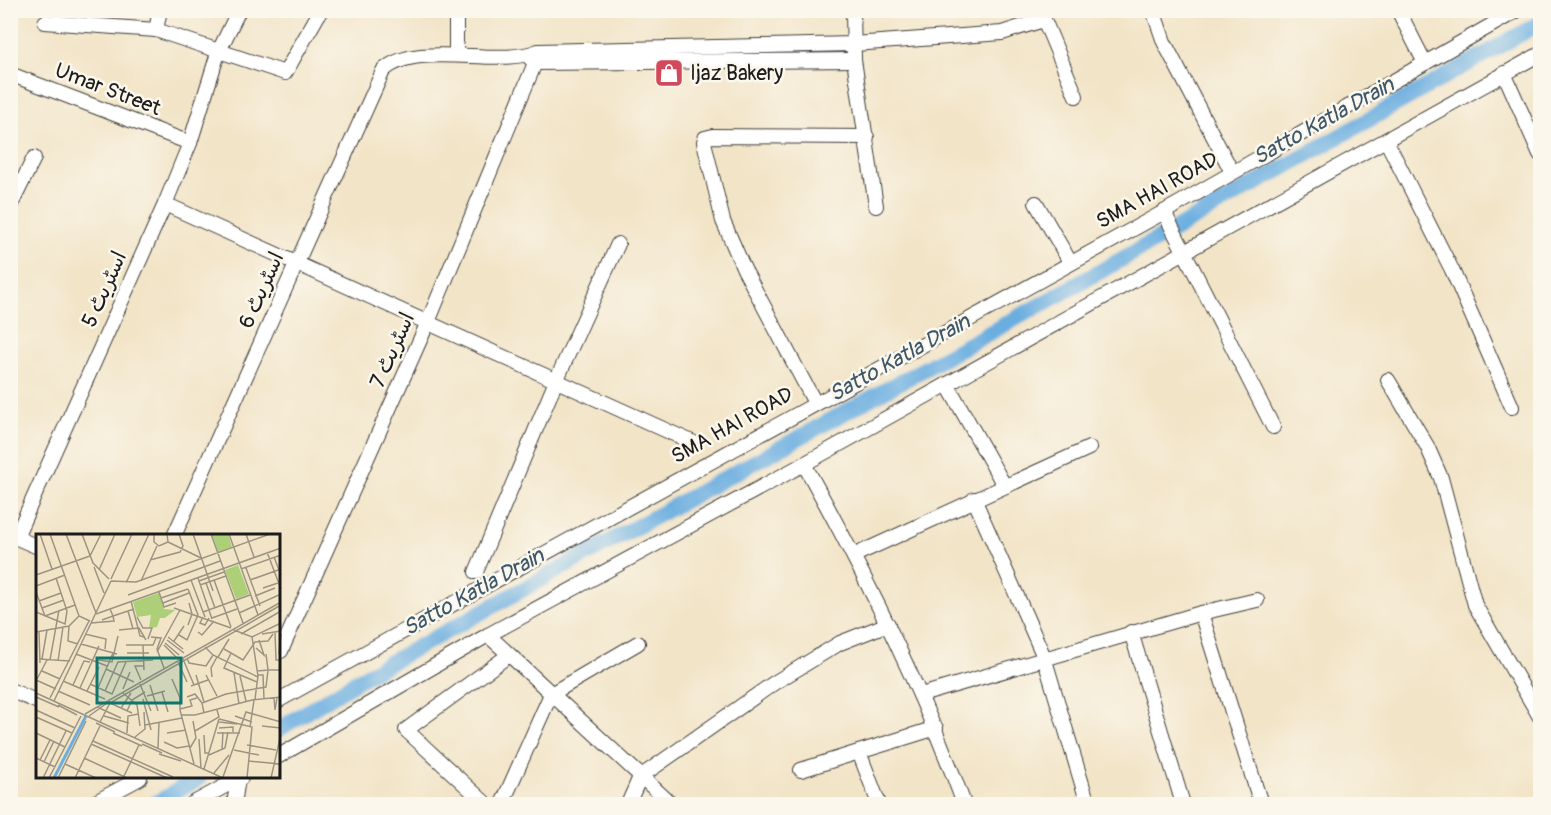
<svg xmlns="http://www.w3.org/2000/svg" width="1551" height="815" viewBox="0 0 1551 815" font-family="Pangolin,'Playpen Sans Arabic',sans-serif">
  <style>
    .lines { fill: none; stroke-linecap: round; stroke-linejoin: round }
    .canal { stroke: #6baee0; stroke-width: 16 }
    .minor-casing { stroke: #3c3a36; stroke-width: 16 }
    .minor { stroke: #fff; stroke-width: 14 }
    .labels { text-anchor: middle; stroke-width: 5; stroke-linejoin: round; paint-order: stroke }
    .poi-label { font-size: 21px; fill: #1c1c1c; stroke: #fbf7ec; text-anchor: start }
    .street-label { font-size: 21px; fill: #1c1c1c; stroke: #fbf7ec }
    .water-label { font-size: 22px; font-style: italic; fill: #3c566a; stroke: #fbf7ec }
    .inset-river { fill: none; stroke: #6baee0; stroke-width: 3 }
    .inset-road { fill: none; stroke: #9c9483; stroke-width: 1.5 }
    .view { fill: #0f766e; fill-opacity: 0.15; stroke: #0f766e; stroke-width: 3 }
    .inset-edge { fill: none; stroke: #1c1c1c; stroke-width: 3 }
  </style>
  <rect width="100%" height="100%" fill="#fbf7ec"/>
  <filter id="ink" filterUnits="userSpaceOnUse"><feTurbulence type="fractalNoise" baseFrequency=".0167" numOctaves="2"/><feDisplacementMap in="SourceGraphic" scale="12" xChannelSelector="R" yChannelSelector="G"/><feConvolveMatrix kernelMatrix="1 2 1 2 8 2 1 2 1" color-interpolation-filters="sRGB"/></filter>
  <filter id="wash" filterUnits="userSpaceOnUse"><feTurbulence type="fractalNoise" baseFrequency=".008" numOctaves="4" result="noise"/><feDisplacementMap in="SourceGraphic" scale="24" xChannelSelector="R" yChannelSelector="G"/><feGaussianBlur stdDeviation="1.35" result="paint"/><feColorMatrix in="noise" values="0 0 0 0 0 0 0 0 0 0 0 0 0 0 0 0 0 1.4 0 .05"/><feComposite in="paint" operator="in"/></filter>
  <g filter="url(#wash)">
    <rect width="100%" height="100%" fill="#f2e4c7"/>
    <g class="lines">
      <g class="canal">
        <path d="M279,729L360,679L1071,288L1540,23"/>
        <path d="M155,804L199,778"/>
      </g>
    </g>
  </g>
  <g filter="url(#ink)">
    <g class="lines">
      <g class="minor-casing">
        <g id="minor">
          <path d="M853,10L854,60L876,206"/>
          <path d="M1040,10L1076,96"/>
          <path d="M1153,10L1164,42L1232,172"/>
          <path d="M1398,10L1425,63"/>
          <path d="M45,22L156,30L285,73L321,10"/>
          <path d="M156,30L160,10"/>
          <path d="M456,55V10"/>
          <path d="M529,57L535,63L854,60"/>
          <path d="M1504,73L1540,154"/>
          <path d="M10,74L190,143"/>
          <path d="M1386,140L1452,270L1512,407"/>
          <path d="M1036,203L1070,262"/>
          <path d="M165,204L694,443"/>
          <path d="M10,207L34,158"/>
          <path d="M1164,212L1273,427"/>
          <path d="M1388,380L1427,446L1441,478L1475,605L1540,717"/>
          <path d="M947,384L1004,485"/>
          <path d="M815,403L744,269L723,221L704,142L705,138L713,136L867,137"/>
          <path d="M804,464C865,574 921,686 964,804"/>
          <path d="M974,499L1044,657L1088,804"/>
          <path d="M10,535L38,547"/>
          <path d="M174,536L383,71C415,39 498,68 538,51L854,44L1002,33L1043,20"/>
          <path d="M16,537L165,204L190,143L218,53L239,10"/>
          <path d="M855,555L1089,448"/>
          <path d="M476,572L556,381L618,244"/>
          <path d="M1201,613L1261,804"/>
          <path d="M1131,632L1183,804"/>
          <path d="M488,635L671,804"/>
          <path d="M279,650L281,651L428,322L535,63"/>
          <path d="M10,690L38,702"/>
          <path d="M921,695L1201,613L1257,600"/>
          <path d="M279,700L1164,212L1518,10"/>
          <path d="M859,752L879,804"/>
          <path d="M279,756L488,635L804,464L1540,54"/>
          <path d="M801,770L936,728"/>
          <path d="M92,804L140,778"/>
          <path d="M192,804L238,779"/>
          <path d="M234,804L238,779L241,778"/>
          <path d="M486,804L406,730L509,655"/>
          <path d="M502,804L551,694L638,643"/>
          <path d="M628,804L640,777L774,683L840,643L888,624"/>
        </g>
      </g>
      <use href="#minor" class="minor"/>
    </g>
  </g>
  <defs>
    <g id="shop-square" transform="scale(1.5)"><rect x="-9" y="-9" width="18" height="18" rx="4" fill="#d1495b" stroke="#fbf7ec"/><path d="M-5-2.5h2.3a2.7 3.5 0 0 1 5.4 0H5L5.5 6h-11ZM-1.5-2.5h3a1.5 2.3 0 0 0-3 0Z" fill="#fff"/></g>
  </defs>
  <g fill-rule="evenodd">
    <use href="#shop-square" x="669" y="73"/>
  </g>
  <g class="labels">
    <g class="poi-label">
      <text x="690" y="80">Ijaz Bakery</text>
    </g>
    <g class="street-label">
      <text transform="translate(108 89) rotate(21)" y="7">Umar Street</text>
      <text transform="translate(1157 190) rotate(-29)" y="7">SMA HAI ROAD</text>
      <text transform="translate(104 289) rotate(-66)" y="7">اسٹریٹ 5</text>
      <text transform="translate(261 290) rotate(-66)" y="7">اسٹریٹ 6</text>
      <text transform="translate(392 350) rotate(-66)" y="7">اسٹریٹ 7</text>
      <text transform="translate(732 425) rotate(-29)" y="7">SMA HAI ROAD</text>
    </g>
    <g class="water-label">
      <text transform="translate(1323 120) rotate(-29)" y="8">Satto Katla Drain</text>
      <text transform="translate(899 357) rotate(-29)" y="8">Satto Katla Drain</text>
      <text transform="translate(473 591) rotate(-29)" y="8">Satto Katla Drain</text>
    </g>
  </g>
  <g transform="translate(36 534)">
    <rect width="244" height="244" fill="#f2e4c7"/>
    <path d="M123,59L128,75L139,76L129,84H124L121,93L113,94L115,81L101,83L97,68Z" fill="#accf78"/>
    <path d="M176,0H192L196,13L182,18ZM202,31L213,60L200,65L189,36Z" fill="#accf78"/>
    <path class="inset-river" d="M18,244L50,182"/>
    <path class="inset-road" d="M4,0L16,35M14,0L43,82L54,87M30,0L60,79M46,0L57,29L73,45M118,0V8L123,12L132,8L131,0M157,0L177,57M175,0L207,89M193,0L222,81M210,0L218,23M132,8L165,24M231,18L245,55M54,22L65,0M238,23L245,41M114,26L144,18L147,12L143,0M58,33L68,59M210,34L224,72M205,35L245,21M63,36L79,0M0,41L54,22M162,44L176,85M75,45L96,0M155,46L169,83M178,46L195,93M214,46L245,35M75,47L100,48L234,0M105,47L121,12M163,47L188,38M90,49L113,0M170,49L179,74M164,51L190,42M0,52L29,41M227,54L245,48M0,58L9,82L39,71M123,58L128,73L140,69M92,61L184,27M219,62L239,54M125,64L152,55M3,67L25,59M95,67L104,102L108,103M127,69L153,59M6,74L28,66M138,74L195,94M74,75L77,82L98,75M92,77L97,95M0,78L29,90L31,77L20,44M167,78L214,61M203,79L245,60M60,80L245,14M101,83L107,94H116L112,105M167,83L164,89L169,91L173,84M176,84L201,75M55,89L78,87L77,82L66,86M152,91L156,80L153,69M33,92L32,107L42,110M83,96L103,94L110,106M198,96L216,103L245,89M0,98L33,92L43,82M3,98L4,129M162,98L166,101L178,87M239,99L240,126H245M49,100L70,105L69,115M205,100L245,77M226,100L245,97M143,101L151,106L162,81L152,55M115,103L125,104L121,115L128,134M132,103L147,115M216,103L222,142L219,165M131,106L148,119M138,107L148,92M129,109L143,121M45,110L81,120M90,111H117L120,104M107,111L108,136M128,111L142,125M169,113L177,121L222,143M220,114L228,121L223,106M188,115L207,126L219,108L232,107L237,100M121,118L144,76M91,119H113M195,119L188,134L221,148M40,120L71,132M243,120L245,100M182,123L193,105M151,124L153,129L170,132L177,121M3,125L34,127M6,125L11,96M147,125L158,151M14,126L23,76M63,126L76,128L82,102M22,127L27,93M142,128L151,148M70,135L98,148M6,137L24,145M221,137L232,136L230,120M198,139L203,170M160,141L168,168M170,141L181,162M222,141H227L228,165M204,142L210,167M176,143L175,134L181,123M1,145L11,126M136,145L144,164V176L158,230M0,146L20,155M105,146L99,132H108M27,147L69,165M54,150L76,160L90,128M104,150L115,177M37,151L48,127L54,128M114,151L122,177M155,152L172,146M44,154L63,112M62,154L77,119M87,155L94,138M22,157L54,171M51,157L63,133M69,157L82,128L117,126M126,158L132,178M0,159L187,244M87,159L101,171L104,192M111,162L129,157M0,163L23,173M151,163L159,160L166,169M14,164L53,87M238,164L239,176L241,164M107,165L115,196M18,167L75,47M74,169L245,71M22,171L41,181M61,173L85,184M85,174L95,159M144,175L156,172L154,166L161,164M0,176L39,194M91,177L96,166L109,158M168,179L166,169L190,160L230,153L232,136H245M49,180L245,68M145,181H159L216,166L245,163M53,182L74,167M68,182L93,189M199,182L216,188M0,183L36,199M183,185L216,193L211,244M64,188L74,169L96,179M183,188L201,190M60,189L79,198M109,191L146,184M226,192L245,194M214,193L218,166M183,194L197,193V198M159,197L183,183L181,176M0,199L29,213M77,199L106,212M91,199L92,182L102,180M131,199L150,196M181,199H204M168,201L169,219H173M99,203L109,195L108,178M163,205L165,234M57,207L137,243M128,208L141,214L153,212M55,210L131,244M106,210L126,219M211,211L240,216M122,214L123,188M154,214L160,204L157,187M186,216L187,198M198,216L223,221M123,220L145,227M173,221L189,214L192,198M0,224L19,233M48,224L91,244M4,226L14,206M212,227L244,230M8,228L18,207M29,230L60,244M168,235L183,185M178,239L193,221M88,242L103,211M187,243L210,178L245,188M243,243L244,225M7,244L30,197M13,244L45,182M22,244L50,187M39,244L64,192M235,244L245,200"/>
    <path class="view" d="M61,124H145V169H61Z"/>
    <rect width="244" height="244" class="inset-edge"/>
  </g>
  <rect width="1551" height="815" fill="none" stroke="#fbf7ec" stroke-width="36"/>
</svg>
